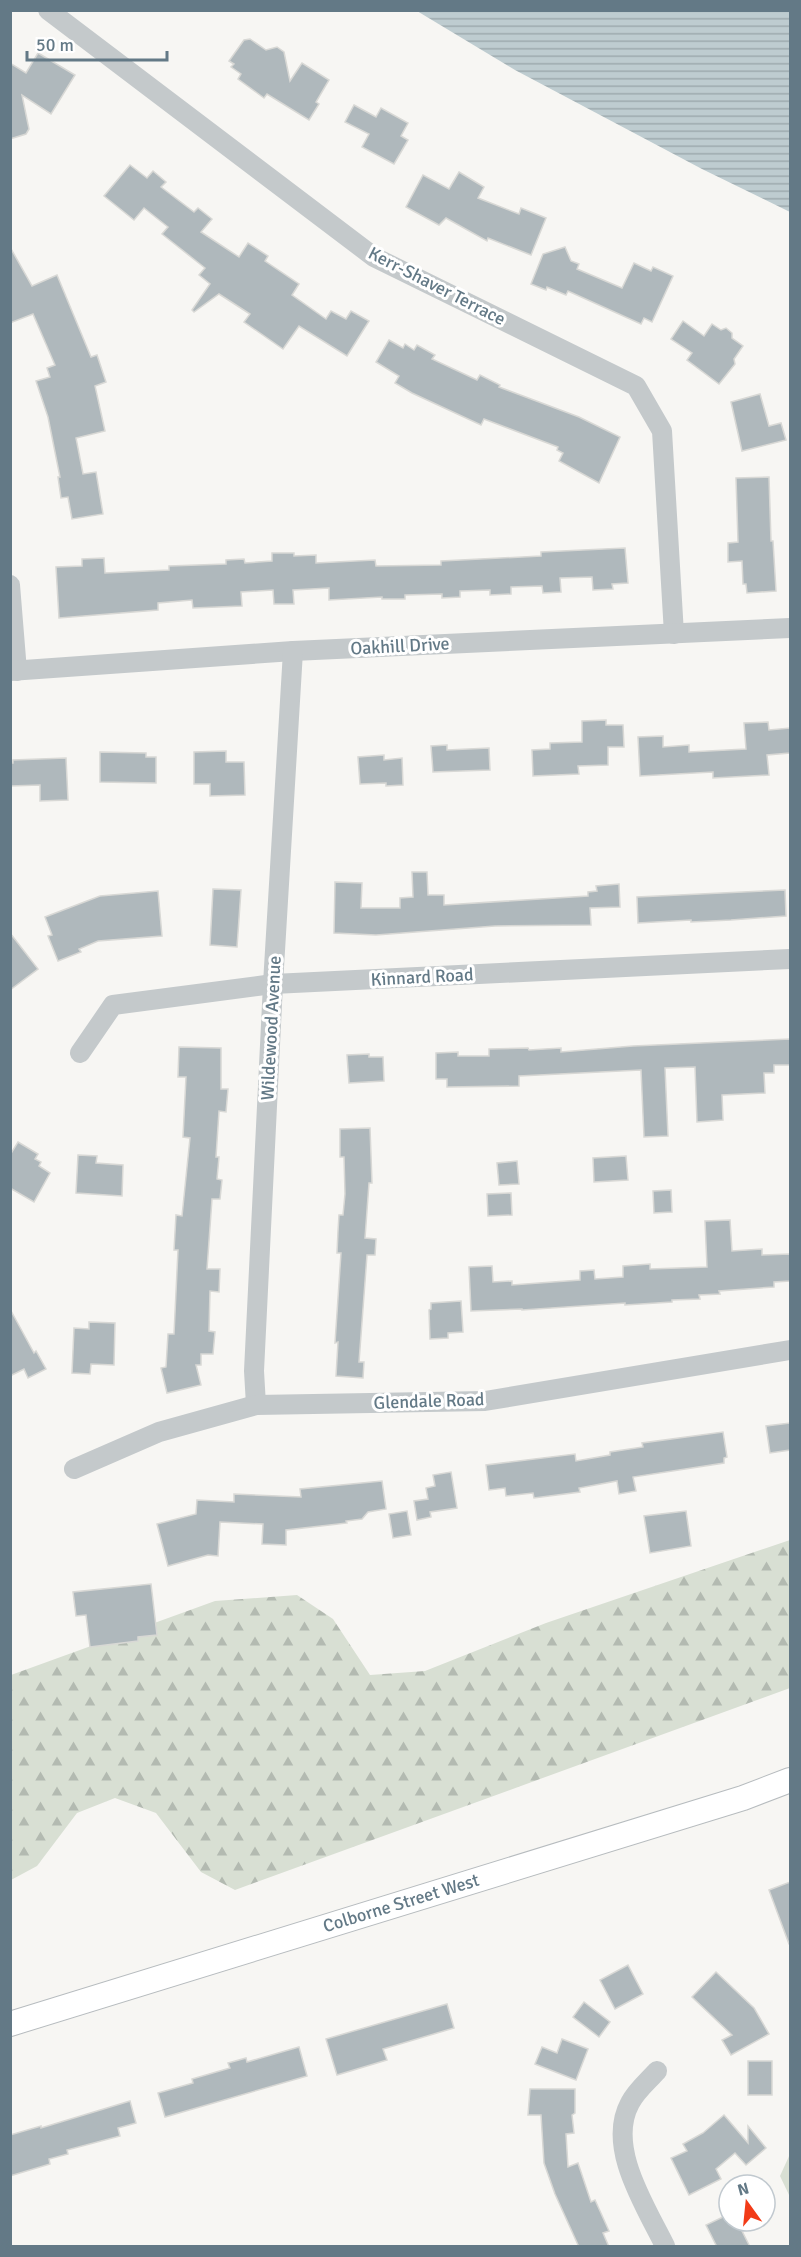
<svg xmlns="http://www.w3.org/2000/svg" width="801" height="2257" viewBox="0 0 801 2257" font-family="Signika,sans-serif">
  <style>
    .green { fill: #d8dfd3 }
    .forest { fill: url(#forest-firs) }
    .water { fill: url(#water-rules) }
    .building { fill: #afb8bc; stroke: #d8d8d5; stroke-width: 1.5 }
    .lines { fill: none; stroke-linecap: round; stroke-linejoin: round }
    .major-casing { stroke: #b7bcbf; stroke-width: 26 }
    .minor { stroke: #c4c9cb; stroke-width: 20 }
    .major { stroke: #fff; stroke-width: 24 }
    .labels { text-anchor: middle; stroke-width: 6; stroke-linejoin: round; paint-order: stroke }
    .street-label { font-size: 18px; fill: #637986; stroke: #fff }
  </style>
  <defs>
    <pattern id="forest-firs" width="22" height="20" patternUnits="userSpaceOnUse" patternTransform="scale(1.5)"><rect width="22" height="20" fill="#d8dfd3"/><path d="M5 1l3.5 6h-7zM16 11l3.5 6h-7z" fill="#b3bab1"/></pattern>
    <pattern id="water-rules" width="6" height="5" patternUnits="userSpaceOnUse" patternTransform="scale(1.5)"><rect width="6" height="5" fill="#beccd0"/><path d="M0 2.5h6" fill="none" stroke="#9eaaae"/></pattern>
  </defs>
  <rect width="100%" height="100%" fill="#f7f6f3"/>
  <path class="green" d="M790,2154V2197L780,2176Z"/>
  <path class="forest" d="M790,1540V1688L235,1890L201,1872L156,1813L115,1798L77,1813L37,1866L11,1880V1675L215,1601L297,1595L333,1619L370,1675L425,1671L546,1623Z"/>
  <path class="water" d="M417,11H790V212L702,169L515,70Z"/>
  <g class="building">
    <path d="M250,39L266,50L277,47L284,52L290,81L302,63L329,80L316,102L319,104L309,120L267,94L264,98L238,79L241,74L231,67L234,64L229,61L244,40Z"/>
    <path d="M38,53L75,75L51,114L22,95L29,129L26,134L10,139V63L26,73Z"/>
    <path d="M354,105L376,117L381,108L408,123L401,136L408,140L394,164L362,147L369,134L345,122Z"/>
    <path d="M130,165L147,178L153,171L166,182L161,187L194,212L198,208L212,219L201,232L239,257L248,243L268,256L265,261L299,284L292,295L326,319L331,311L346,319L351,311L369,321L347,356L299,326L283,349L244,322L250,314L219,294L194,312L192,310L210,284L199,275L205,268L162,234L168,227L144,208L134,220L104,196Z"/>
    <path d="M459,172L484,187L478,198L519,214L521,208L546,218L531,255L488,238L487,241L446,218L439,225L406,207L423,175L449,189Z"/>
    <path d="M10,247L32,286L57,275L91,357L97,355L106,382L95,386L105,431L76,438L83,474L96,472L103,514L72,519L68,497L61,498L58,477H60L48,417L36,381L50,377L47,368L55,365L33,314L10,323Z"/>
    <path d="M565,247L571,261L579,264L577,269L622,288L634,263L651,271L653,267L673,276L652,322L644,318L641,324L568,291L566,295L547,287L546,290L531,284L543,254Z"/>
    <path d="M683,321L704,336L712,324L721,330L726,328L732,333V338L743,346L734,359L735,364L719,384L687,360L692,353L671,339Z"/>
    <path d="M389,340L403,348L405,344L414,350L417,345L435,355L432,359L477,380L480,375L500,385L499,387L579,417L620,437L599,483L559,461L563,453L557,450L558,447L484,419L481,425L412,393L395,383L399,376L376,362Z"/>
    <path d="M760,394L769,426L781,423L786,440L742,451L731,402Z"/>
    <path d="M769,477L771,541H773L776,591L747,593L746,584H743L742,561L728,562V543L738,542L736,478Z"/>
    <path d="M625,548L628,583L612,584L613,589L593,590L592,577L560,578L561,592L543,593L542,586L511,587V594L490,595V590L460,591V597L442,598V594L405,595V599H382V597L329,600V588L293,590L294,604H274L273,590L241,592L242,606L193,608L192,600L158,603V610L59,618L56,567L82,566V559L104,558L105,573L169,570V566L226,564V560L244,559L245,563L272,561V553H294V556L316,555V563L375,560L376,566L441,565V561L541,556V552Z"/>
    <path d="M606,720V725H623L624,747H608V765L578,766L579,774L533,776L532,750L550,749V743L582,742V721Z"/>
    <path d="M768,722L769,730L790,728V753L767,755L769,775L713,778V772L640,776L638,737L663,736V747L689,745V752L746,749L744,723Z"/>
    <path d="M447,745V750L489,748L490,770L433,772L431,746Z"/>
    <path d="M226,751V762H244L245,795L210,796V784H194V752Z"/>
    <path d="M100,752L146,753V757H156V783L100,782Z"/>
    <path d="M384,755V760L402,758L403,785L386,786V783L360,784L358,757Z"/>
    <path d="M66,758L68,800L40,801V785L10,786V763H13V760Z"/>
    <path d="M412,872H427L428,895H444V905L588,896V892L597,891L596,886L619,884L620,907L590,908L591,925L495,926L376,935L334,933L335,882L362,883L361,908H400V898L413,897Z"/>
    <path d="M213,889L241,890L237,947L210,945Z"/>
    <path d="M785,890L786,916L731,920L691,922V920L638,923L637,897Z"/>
    <path d="M158,891L162,936L98,941L79,949L81,952L58,961L48,936L52,935L45,917L100,896Z"/>
    <path d="M10,933L38,969L10,990Z"/>
    <path d="M790,1039V1065H774V1073H764L765,1093L722,1095L723,1120L697,1122L695,1067L665,1068L668,1136L644,1137L641,1070L519,1076V1086L447,1087V1079H436V1053L458,1052V1056H489V1049L528,1048L529,1050L561,1048V1052L633,1046Z"/>
    <path d="M179,1047L221,1048V1089H228L226,1112L219,1111L216,1157H219L217,1179L222,1180L220,1199H212L207,1269H220L219,1292L210,1291L209,1331L215,1332L213,1354H201V1365H196L201,1385L167,1393L161,1368L166,1367L168,1334H174L178,1250H174L176,1215L182,1216L190,1138L183,1137L186,1077H178Z"/>
    <path d="M369,1054V1057H383L384,1081L349,1083L347,1055Z"/>
    <path d="M370,1128L372,1183H369L365,1238L376,1239L375,1255H367L359,1362H364L363,1378L336,1376L338,1342L335,1343L341,1253H337L338,1231L339,1215H343L345,1194L344,1157H340V1129Z"/>
    <path d="M18,1142L38,1154L35,1159L41,1162L39,1166L50,1173L34,1202L10,1188V1155Z"/>
    <path d="M78,1155L97,1156L96,1163L123,1165L122,1196L76,1193Z"/>
    <path d="M626,1156L628,1180L594,1182L593,1158Z"/>
    <path d="M517,1161L519,1184L499,1185L497,1163Z"/>
    <path d="M671,1190L672,1212L654,1213L653,1191Z"/>
    <path d="M511,1193L512,1215L488,1216L487,1194Z"/>
    <path d="M730,1220L732,1251L762,1249V1255L790,1254V1281L774,1282V1287L719,1291L720,1294L699,1295L700,1299L672,1300V1302L625,1305V1303L522,1310V1309L471,1311L469,1267L492,1266L493,1282L512,1281V1285L580,1280V1271L594,1270L595,1279L623,1277V1266L650,1264V1269L707,1267L705,1221Z"/>
    <path d="M461,1301L463,1332L448,1333V1338L430,1339L429,1310L431,1309V1303Z"/>
    <path d="M10,1309L34,1353L36,1351L46,1369L28,1378L24,1369L10,1376Z"/>
    <path d="M89,1322L115,1323L114,1365L91,1364L90,1374L72,1373L74,1328L89,1329Z"/>
    <path d="M790,1423V1450L770,1453L766,1426Z"/>
    <path d="M723,1432L727,1457L724,1458V1463L633,1477L636,1491L619,1494L617,1481L579,1488L580,1492L534,1498L533,1493L506,1496L505,1488L489,1490L486,1465L575,1454L576,1461L610,1455V1452L643,1447L642,1443Z"/>
    <path d="M451,1472L457,1508L430,1512L431,1517L417,1520L414,1501L428,1499L426,1488L435,1486L433,1475Z"/>
    <path d="M382,1481L386,1509L368,1512L362,1519L346,1521L347,1523L286,1530V1545L262,1544L263,1524L220,1522L218,1556L208,1555L168,1566L157,1524L196,1514L197,1500L234,1502V1494L301,1497L300,1489Z"/>
    <path d="M407,1511L411,1535L393,1538L389,1514Z"/>
    <path d="M686,1511L691,1546L650,1553L644,1516Z"/>
    <path d="M151,1584L157,1635L138,1637V1641L90,1647L86,1615L76,1616L73,1592Z"/>
    <path d="M790,1882V1944H789L769,1890Z"/>
    <path d="M628,1965L643,1994L615,2009L600,1980Z"/>
    <path d="M716,1972L754,2008L769,2034L731,2055L722,2040L732,2035L692,1997Z"/>
    <path d="M584,2002L610,2022L599,2037L573,2017Z"/>
    <path d="M447,2004L454,2028L383,2049L387,2060L337,2075L326,2039Z"/>
    <path d="M562,2039L588,2049L576,2080L535,2064L542,2047L557,2053Z"/>
    <path d="M299,2047L307,2076L165,2117L158,2093L193,2083L192,2079L230,2068L228,2063L246,2058L247,2062Z"/>
    <rect x="748" y="2061" width="24" height="34"/>
    <path d="M530,2089H575V2113L572,2115L574,2133L566,2134L568,2167L578,2163L591,2202L595,2200L609,2231L603,2233L609,2247H579L555,2194L544,2163L541,2115H528Z"/>
    <path d="M130,2101L136,2123L118,2128L120,2136L67,2150L68,2154L49,2159L50,2164L10,2176V2135L41,2126V2128Z"/>
    <path d="M724,2115L748,2143V2126L766,2148L746,2165L735,2153L716,2169L721,2179L689,2195L671,2158L687,2151L683,2144L703,2133Z"/>
    <path d="M727,2215L729,2221H737L750,2247H717L706,2225Z"/>
  </g>
  <g class="lines">
    <g class="major-casing">
      <path id="major" d="M10,2024L743,1798L790,1780"/>
    </g>
    <g class="minor">
      <path d="M48,10L374,257L636,386L662,431L674,634"/>
      <path d="M10,585L17,671"/>
      <path d="M10,671L293,651L790,628"/>
      <path d="M80,1053L113,1005L273,984L790,959"/>
      <path d="M256,1405L254,1371L273,984L293,651"/>
      <path d="M74,1469L159,1432L256,1405L485,1401L790,1350"/>
      <path d="M657,2071C648,2081 636,2091 630,2103C606,2147 646,2207 665,2246"/>
    </g>
    <use href="#major" class="major"/>
  </g>
  <g class="labels">
    <g class="street-label">
      <text transform="translate(437 286) rotate(27)" y="6">Kerr-Shaver Terrace</text>
      <text transform="translate(400 646) rotate(-3)" y="6">Oakhill Drive</text>
      <text transform="translate(422 977) rotate(-3)" y="6">Kinnard Road</text>
      <text transform="translate(271 1028) rotate(-87)" y="6">Wildewood Avenue</text>
      <text transform="translate(429 1401) rotate(-2)" y="6">Glendale Road</text>
      <text transform="translate(401 1903) rotate(-17)" y="6">Colborne Street West</text>
    </g>
  </g>
  <rect width="801" height="2257" fill="none" stroke="#637986" stroke-width="24"/>
  <g transform="translate(747 2203) rotate(345)"><circle r="28" fill="#ffffff" stroke="#c1c9cf" stroke-width="1.5"/>
  <path d="M0-4.5L10 22L0 15L-10 22Z" fill="#f23b17"/>
  <text y="-9" font-size="16" font-weight="bold" text-anchor="middle" fill="#637986">N</text>
  </g>
  <path d="M27 51v9h140v-9" fill="none" stroke="#637986" stroke-width="3"/>
  <text x="36" y="51" font-size="18" fill="#637986" stroke="#ffffff" stroke-width="4.5" paint-order="stroke">50 m</text>
</svg>
